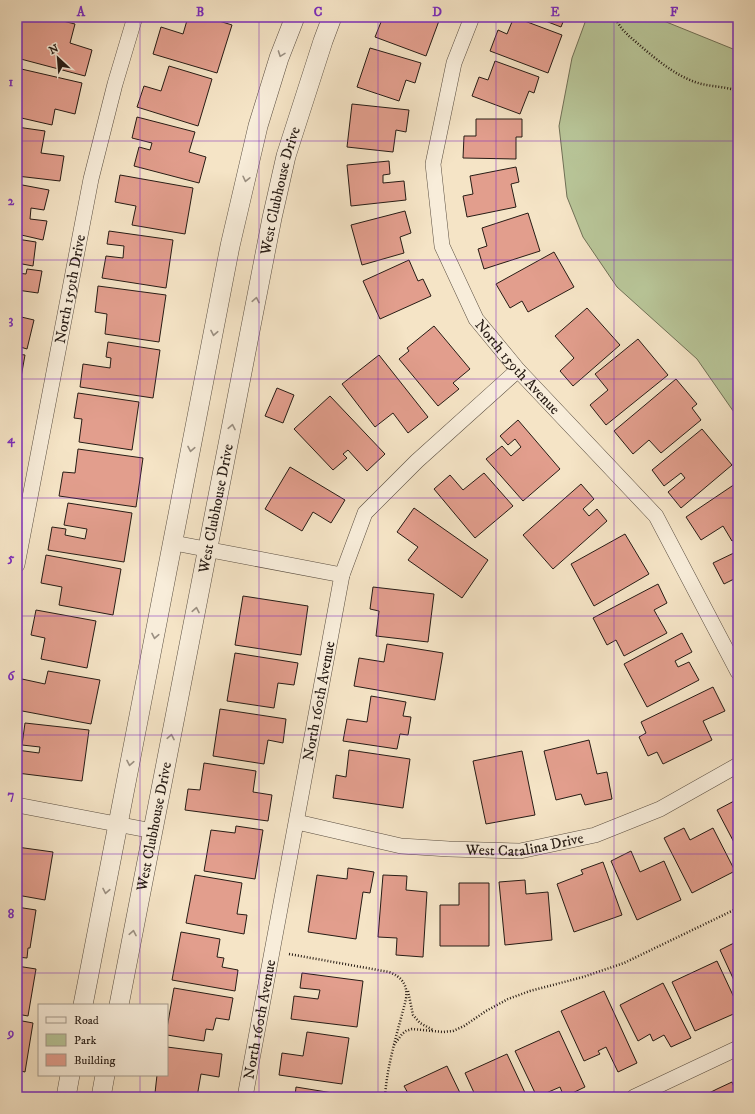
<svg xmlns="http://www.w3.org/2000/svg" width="755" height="1114" viewBox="0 0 755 1114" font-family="'IM FELL DW Pica',serif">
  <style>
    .green { fill: #b8c598; stroke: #707056 }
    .building { fill: #e29e8d; stroke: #271c15 }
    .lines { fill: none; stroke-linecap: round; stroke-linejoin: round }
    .minor-casing { stroke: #5a4e41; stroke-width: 16 }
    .tertiary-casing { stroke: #5a4e41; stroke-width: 20 }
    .path { stroke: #271c15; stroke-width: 2.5; stroke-dasharray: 1 2; stroke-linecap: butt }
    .minor { stroke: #f8edda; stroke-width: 15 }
    .tertiary { stroke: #f8edda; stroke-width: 19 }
    .oneway { stroke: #9a8f81 }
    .grid { fill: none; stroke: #7b2cbf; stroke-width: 1; stroke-opacity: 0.55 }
    .labels { text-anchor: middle; stroke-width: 3.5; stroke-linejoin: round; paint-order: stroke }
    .street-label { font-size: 15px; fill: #271c15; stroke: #f8edda }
    .neatline { fill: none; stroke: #7b2cbf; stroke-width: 1.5 }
    .grid-label { font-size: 13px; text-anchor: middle; font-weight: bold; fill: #7b2cbf }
  </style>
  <rect width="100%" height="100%" fill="#f5e4c6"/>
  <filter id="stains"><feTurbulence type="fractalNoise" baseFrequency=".005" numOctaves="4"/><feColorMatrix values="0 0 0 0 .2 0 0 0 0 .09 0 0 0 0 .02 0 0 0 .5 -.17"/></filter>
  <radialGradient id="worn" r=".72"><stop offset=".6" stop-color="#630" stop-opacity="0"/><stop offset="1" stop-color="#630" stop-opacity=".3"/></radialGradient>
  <path class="green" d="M587,17H654L738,51V418L697,359L617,287L583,237L567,197L559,126L572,58Z"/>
  <g class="building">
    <path d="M21,17H47L75,24L70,43L92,50L85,76L17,58V30Z"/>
    <path d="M188,17H206L232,25L217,73L153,54L161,27L183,34Z"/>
    <path d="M383,17L440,18L426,56L375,37Z"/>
    <path d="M514,17L562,35L548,73L490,51L498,30L507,34Z"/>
    <path d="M535,17H565L561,27Z"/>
    <path d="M370,48L421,63L415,83L406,80L399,101L357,87Z"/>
    <path d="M495,61L539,77L534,93L529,91L520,114L472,96L479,77L488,80Z"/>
    <path d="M169,66L212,79L198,126L137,107L144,86L161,91Z"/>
    <path d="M17,68L82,83L75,114L55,109L52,125L17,117Z"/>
    <path d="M352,104L409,110L406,132L396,130L393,152L347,147Z"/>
    <path d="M137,117L195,132L189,152L206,157L199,183L134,166L139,147L150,150L152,143L132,138Z"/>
    <path d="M476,119H522V137H516V159L463,158L464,136H476Z"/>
    <path d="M17,127L45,131L41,153L64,156L60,181L17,176Z"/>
    <path d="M389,161L390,174L383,175V183L404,181L406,200L351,206L347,165Z"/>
    <path d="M516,167L519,182L511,184L516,207L467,217L463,196L473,194L470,176Z"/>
    <path d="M120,175L193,188L185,234L132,225L136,206L115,202Z"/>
    <path d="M17,184L49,190L44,210L31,208L30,219L47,221L43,240L17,234Z"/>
    <path d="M405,211L411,233L400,237L404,253L362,265L351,225Z"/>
    <path d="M528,213L540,251L484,269L478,249L487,246L482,228Z"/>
    <path d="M109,231L173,240L166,288L102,278L106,256L123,258L124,246L107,244Z"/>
    <path d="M17,239L36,242L33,266L17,263Z"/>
    <path d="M554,252L574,287L528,312L522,301L510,308L496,284Z"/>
    <path d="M409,260L418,281L423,279L431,296L380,319L363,281Z"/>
    <path d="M27,269L42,271L38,293L17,290V273L26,274Z"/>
    <path d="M98,286L166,295L159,342L105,334L107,314L95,312Z"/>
    <path d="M587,308L620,345L573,386L560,371L574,358L555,336Z"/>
    <path d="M17,316L34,320L27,349L17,346Z"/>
    <path d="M434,326L470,369L453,383L459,389L438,406L399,359L409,351L407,348Z"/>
    <path d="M638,339L668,375L606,425L590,405L608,390L595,374Z"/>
    <path d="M108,342L160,350L153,398L80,387L83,364L110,368L111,358L106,357Z"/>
    <path d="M17,354L25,355L20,383L17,382Z"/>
    <path d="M379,355L428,417L408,433L393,413L375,427L342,384Z"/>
    <path d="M676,379L697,404L692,408L701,420L661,453L649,440L633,454L614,431Z"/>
    <path d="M277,388L294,395L283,423L265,416Z"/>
    <path d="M78,393L139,402L132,450L79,442L82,419L74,418Z"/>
    <path d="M330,396L385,454L367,471L348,450L343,454L347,458L333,470L294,429Z"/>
    <path d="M518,420L560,469L523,501L486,459L502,446L511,456L521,447L515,439L508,445L500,436Z"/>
    <path d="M702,429L732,465L681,508L668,492L685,478L681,473L664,486L652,470Z"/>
    <path d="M78,449L143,458L136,507L59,496L63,472L75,473Z"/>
    <path d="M290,467L345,500L331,523L313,512L302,531L265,509Z"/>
    <path d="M484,473L513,506L475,538L434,489L450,475L463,490Z"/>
    <path d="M738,482V537L732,541L723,526L701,540L686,517Z"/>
    <path d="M581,484L594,499L583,509L589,516L597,509L607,521L553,569L523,535Z"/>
    <path d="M68,503L132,513L124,562L48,550L52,527L66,529L65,535L85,539L87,529L64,525Z"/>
    <path d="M414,508L488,560L462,598L408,560L418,547L397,532Z"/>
    <path d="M625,534L649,574L594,606L571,564Z"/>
    <path d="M738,551V587L734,579L724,584L713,563Z"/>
    <path d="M46,555L121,569L113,615L59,605L62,587L41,583Z"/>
    <path d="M658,584L667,603L654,610L667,633L624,656L616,640L607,645L593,618Z"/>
    <path d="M373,587L434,594L428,642L376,636L379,611L370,609Z"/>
    <path d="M243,596L308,606L301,655L235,645Z"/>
    <path d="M36,610L96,621L87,668L41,659L45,638L31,635Z"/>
    <path d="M682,633L692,652L675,661L678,667L689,662L699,680L647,707L624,664Z"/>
    <path d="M387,644L443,653L435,700L354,686L359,658L384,662Z"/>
    <path d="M235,653L298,663L294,685L278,683L274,708L227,701Z"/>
    <path d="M48,671L100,680L91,724L17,710V703L22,679L45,684Z"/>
    <path d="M713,687L725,711L703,721L712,740L663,764L657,752L648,756L639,737L646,733L641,722Z"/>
    <path d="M371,696L406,702L403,716L411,717L408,735L400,734L397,749L343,741L347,719L367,722Z"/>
    <path d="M220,709L286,719L283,743L268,740L264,764L213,756Z"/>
    <path d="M25,723L89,730L82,781L17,773V750L39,753L40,747L22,745Z"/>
    <path d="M589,740L597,774L607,772L612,799L585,805L581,794L556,800L544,751Z"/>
    <path d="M349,750L410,759L403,808L333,798L336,775L346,777Z"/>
    <path d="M522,751L535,815L486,824L473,761Z"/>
    <path d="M204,763L256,771L253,792L272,795L268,821L185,810L188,789L200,790Z"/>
    <path d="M736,800L738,804V850L717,810Z"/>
    <path d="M236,826L263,830L255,879L204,871L211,830L235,833Z"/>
    <path d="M684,828L690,840L713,828L735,871L692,893L664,838Z"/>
    <path d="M17,847L53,852L45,900L17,895Z"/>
    <path d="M631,851L640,872L664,861L681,900L637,920L611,861Z"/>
    <path d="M603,862L622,915L574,932L557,884L583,874L581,870Z"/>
    <path d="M348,868L374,872L370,893L363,892L356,939L308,932L317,875L347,879Z"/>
    <path d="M195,875L242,883L237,914L247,915L244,934L186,923Z"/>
    <path d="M383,875L407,876L406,890L427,892L423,957L396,955L397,938L378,937Z"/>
    <path d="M525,880L526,894L548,892L552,940L505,945L499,882Z"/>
    <path d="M459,883H489V946H440V905H459Z"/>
    <path d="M17,907L36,910L30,948H28L27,958L17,957Z"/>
    <path d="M181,932L220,939L217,957L224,958L222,967L238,970L235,991L172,980Z"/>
    <path d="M738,941V989L720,950Z"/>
    <path d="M717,961L738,1006V1012L695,1031L672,982Z"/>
    <path d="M17,966L36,969L28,1016L17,1014Z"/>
    <path d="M302,973L363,981L357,1027L291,1019L294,996L318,999L320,990L300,988Z"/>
    <path d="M663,983L691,1038L671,1047L664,1035L653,1041L650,1034L638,1041L620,1005Z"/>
    <path d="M174,988L233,998L229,1020L216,1018L213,1030L206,1029L204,1041L167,1035V1028Z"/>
    <path d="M604,991L637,1063L618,1072L606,1047L598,1051L600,1054L584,1061L561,1011Z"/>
    <path d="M17,1020L33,1023L25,1072L17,1070Z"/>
    <path d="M559,1031L585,1087L564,1097L560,1087L537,1097L515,1051Z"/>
    <path d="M307,1032L349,1038L342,1084L279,1075L282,1053L303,1056Z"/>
    <path d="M167,1047L222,1054L219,1077L201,1074L197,1097L155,1093L157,1075H167Z"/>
    <path d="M507,1054L527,1097H476L465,1073Z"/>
    <path d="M447,1066L462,1097H410L404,1086Z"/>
    <path d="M732,1082L738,1097H701L717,1089Z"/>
    <path d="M296,1087L339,1094L338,1097H295Z"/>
  </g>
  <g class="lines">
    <g class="minor-casing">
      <g id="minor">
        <path id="s1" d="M472,17L454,63L433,164L442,246L476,319L518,370L656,516L738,672"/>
        <path d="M174,543L342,575"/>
        <path id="s2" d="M17,565L91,179L115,84L135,17"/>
        <path d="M17,805L153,831"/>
        <path id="s3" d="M297,822L401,846L449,849L520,851L595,835L660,809L738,765"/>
        <path id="s4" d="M245,1097L342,575L365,513L417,461L518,370"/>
        <path d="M634,1097L738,1048"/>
      </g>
    </g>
    <g class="tertiary-casing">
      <g id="tertiary">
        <path d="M83,1005L230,246L258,126L279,58L295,17"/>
        <path id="s5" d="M119,1005L272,218L286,156L323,41L332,17"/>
        <path d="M66,1097L70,1075"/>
        <path d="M101,1097L105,1075"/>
      </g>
    </g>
    <g class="path">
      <path d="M614,17L622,29L629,36C649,53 670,73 695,82C709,87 724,86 738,91"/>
      <path d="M289,954L389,972C402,977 408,985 406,999C398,1031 387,1064 385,1097"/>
      <path d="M408,991L413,1015L420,1023L433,1030"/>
      <path d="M394,1045L402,1034L406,1031L412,1029L443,1032L453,1031L464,1026L486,1011L508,999L530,991L583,977L624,963L738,908"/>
    </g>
    <use href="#minor" class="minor"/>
    <use href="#tertiary" class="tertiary"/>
  </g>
  <defs><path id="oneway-chevron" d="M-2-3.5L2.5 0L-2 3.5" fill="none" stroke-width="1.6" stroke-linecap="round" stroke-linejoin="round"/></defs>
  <g class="oneway">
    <use href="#oneway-chevron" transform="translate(281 54) rotate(110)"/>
    <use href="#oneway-chevron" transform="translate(246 179) rotate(103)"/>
    <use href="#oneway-chevron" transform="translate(256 300) rotate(-79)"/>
    <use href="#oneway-chevron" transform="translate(214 333) rotate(101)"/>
    <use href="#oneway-chevron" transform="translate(232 427) rotate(-79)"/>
    <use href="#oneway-chevron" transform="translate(191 449) rotate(101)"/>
    <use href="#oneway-chevron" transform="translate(196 610) rotate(-79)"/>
    <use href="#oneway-chevron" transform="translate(155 636) rotate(101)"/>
    <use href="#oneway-chevron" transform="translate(171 737) rotate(-79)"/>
    <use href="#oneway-chevron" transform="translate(130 763) rotate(101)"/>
    <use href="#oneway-chevron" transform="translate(106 891) rotate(101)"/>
    <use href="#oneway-chevron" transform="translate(133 933) rotate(-79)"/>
  </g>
  <path class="grid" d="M140,17V1005M259,17V1097M378,17V1097M496,17V1097M614,17V1097M17,141H738M17,260H738M17,379H738M17,498H738M17,616H738M17,735H738M17,854H738M17,973H738M140,1075V1097"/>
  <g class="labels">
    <g class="street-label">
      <text dy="5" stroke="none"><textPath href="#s5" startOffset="830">West Clubhouse Drive</textPath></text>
      <text dy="5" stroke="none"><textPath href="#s2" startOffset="281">North 159th Drive</textPath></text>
      <text dy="5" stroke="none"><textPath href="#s1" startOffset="379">North 159th Avenue</textPath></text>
      <text dy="5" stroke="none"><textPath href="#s5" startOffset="506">West Clubhouse Drive</textPath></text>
      <text dy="5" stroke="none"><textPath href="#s4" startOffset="403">North 160th Avenue</textPath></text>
      <text dy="5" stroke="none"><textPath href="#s5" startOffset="182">West Clubhouse Drive</textPath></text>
      <text dy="5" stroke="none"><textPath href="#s3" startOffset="231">West Catalina Drive</textPath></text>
      <text dy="5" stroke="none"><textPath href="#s4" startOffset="79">North 160th Avenue</textPath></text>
    </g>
  </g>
  <rect width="755" height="1114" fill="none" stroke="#f5e4c6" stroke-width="44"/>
  <rect x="38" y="1004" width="130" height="72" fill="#f8edda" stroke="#a4998b"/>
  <rect x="46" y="1017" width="20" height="6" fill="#f8edda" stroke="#a4998b"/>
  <text x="74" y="1024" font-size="12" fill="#271c15">Road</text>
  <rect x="46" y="1034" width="20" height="12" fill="#b8c598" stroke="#a4998b"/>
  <text x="74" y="1044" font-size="12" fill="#271c15">Park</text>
  <rect x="46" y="1054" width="20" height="12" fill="#e29e8d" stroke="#a4998b"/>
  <text x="74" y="1064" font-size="12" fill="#271c15">Building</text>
  <g transform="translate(58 58) rotate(334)" stroke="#f8edda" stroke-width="3" paint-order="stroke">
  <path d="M0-3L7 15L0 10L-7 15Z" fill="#271c15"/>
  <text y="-6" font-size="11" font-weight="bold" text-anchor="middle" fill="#271c15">N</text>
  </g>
  <rect x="22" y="22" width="711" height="1070" class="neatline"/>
  <g class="grid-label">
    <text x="81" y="16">A</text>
    <text x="200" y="16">B</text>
    <text x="318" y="16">C</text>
    <text x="437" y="16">D</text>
    <text x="555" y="16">E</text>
    <text x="674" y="16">F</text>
    <text x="11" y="86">1</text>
    <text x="11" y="205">2</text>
    <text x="11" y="324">3</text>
    <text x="11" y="443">4</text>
    <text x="11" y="562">5</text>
    <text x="11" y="680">6</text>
    <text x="11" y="799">7</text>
    <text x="11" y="918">8</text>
    <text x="11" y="1037">9</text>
  </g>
  <rect width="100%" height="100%" filter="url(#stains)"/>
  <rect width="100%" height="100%" fill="url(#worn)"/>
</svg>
